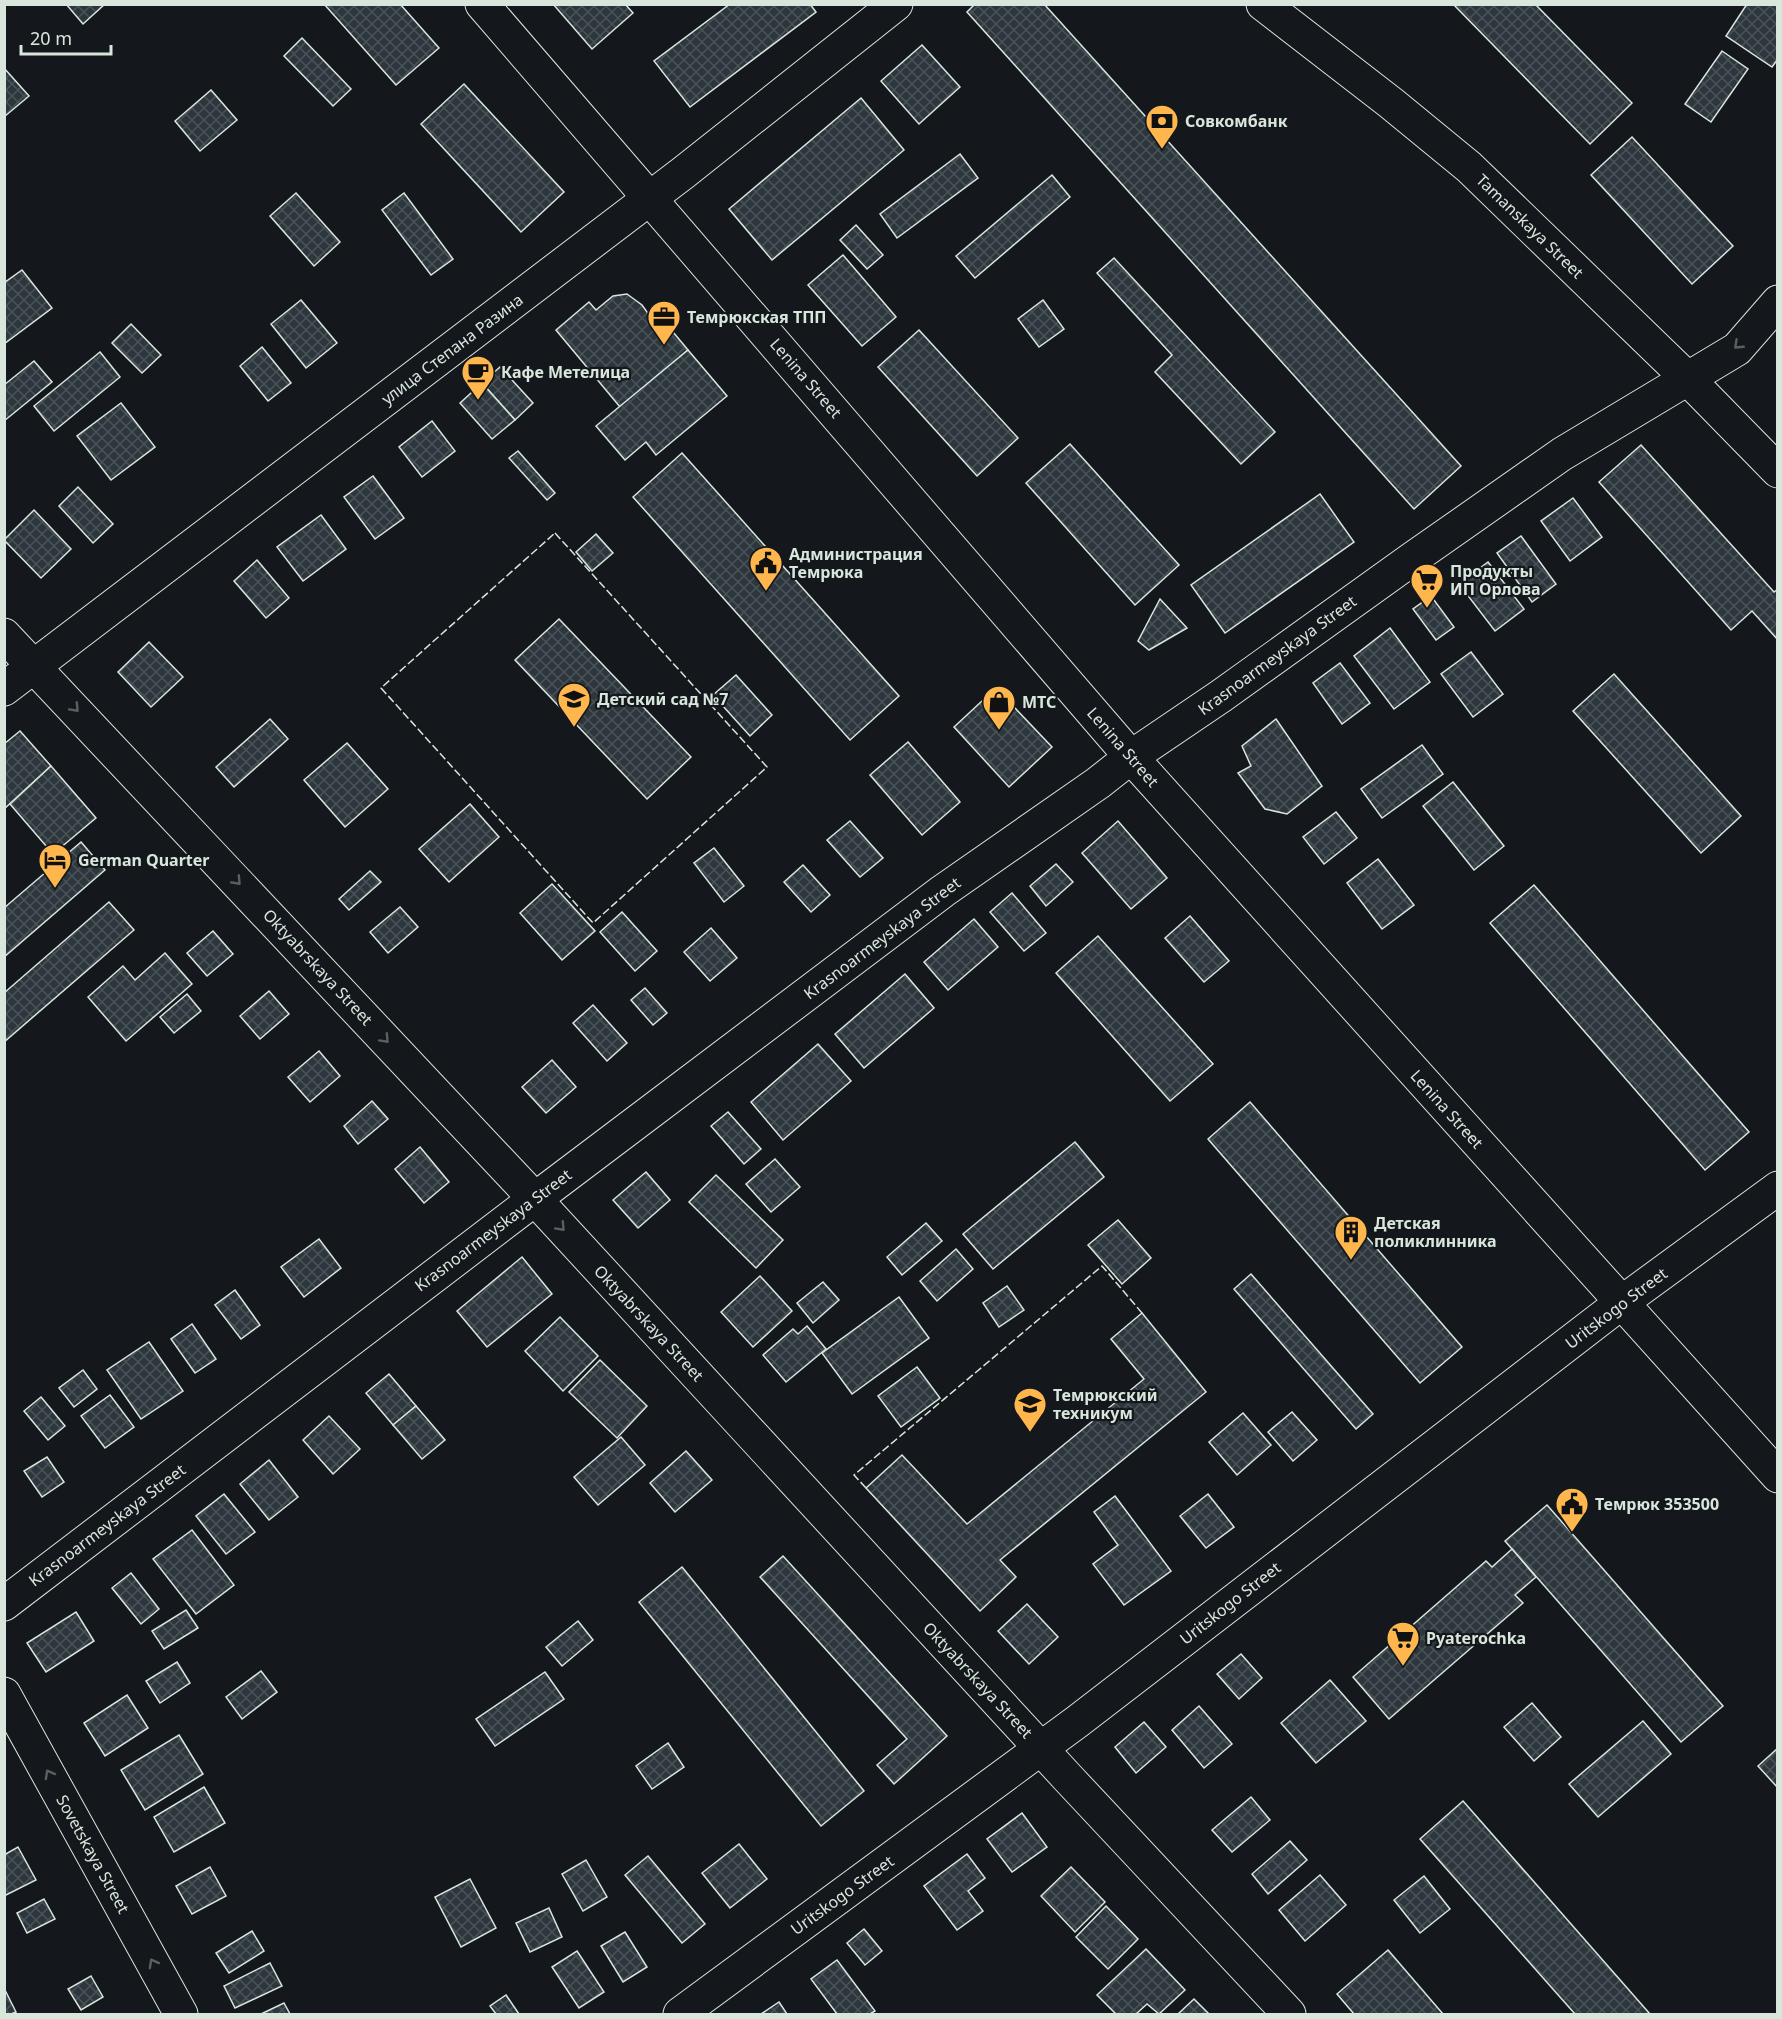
<svg xmlns="http://www.w3.org/2000/svg" width="1782" height="2019" viewBox="0 0 1782 2019" font-family="'Noto Sans',sans-serif">
  <style>
    .building { fill: url(#building-cross-hatch); stroke: #d8e6dc; stroke-width: 1.5 }
    .lines { fill: none; stroke-linecap: round; stroke-linejoin: round }
    .minor-casing { stroke: #d8e6dc; stroke-width: 35 }
    .minor { stroke: #14181c; stroke-width: 33 }
    .fence { stroke: #d8e6dc; stroke-width: 1.5; stroke-dasharray: 8 3; stroke-linecap: butt }
    .oneway { stroke: #59605f }
    .labels { text-anchor: middle; stroke-width: 4.5; stroke-linejoin: round; paint-order: stroke }
    .poi-label { font-size: 16px; font-weight: bold; fill: #d8e6dc; stroke: #14181c; text-anchor: start }
    .street-label { font-size: 16px; fill: #d8e6dc; stroke: #14181c }
  </style>
  <defs>
    <pattern id="building-cross-hatch" width="8" height="8" patternUnits="userSpaceOnUse" patternTransform="scale(1.5)"><rect width="8" height="8" fill="#2c363c"/><path d="M0 0l8 8M0 8l8-8" fill="none" stroke="#4a5358"/></pattern>
  </defs>
  <rect width="100%" height="100%" fill="#14181c"/>
  <g class="building">
    <path d="M66,4H105L83,24Z"/>
    <path d="M324,4H400L439,48L396,85Z"/>
    <path d="M553,4H625L633,13L592,49Z"/>
    <path d="M730,4H810L816,12L690,107L654,61Z"/>
    <path d="M975,4H1044L1461,466L1414,509L967,12Z"/>
    <path d="M1453,4H1535L1632,103L1590,144Z"/>
    <path d="M1747,4H1774L1778,7V59L1772,67L1726,36Z"/>
    <path d="M302,38L351,89L333,106L284,56Z"/>
    <path d="M922,45L960,87L919,124L881,81Z"/>
    <path d="M1722,51L1748,69L1711,122L1685,104Z"/>
    <path d="M4,68L29,96L4,117Z"/>
    <path d="M464,84L564,192L521,232L421,124Z"/>
    <path d="M211,90L237,120L200,151L175,121Z"/>
    <path d="M861,98L904,150L772,260L729,209Z"/>
    <path d="M1632,137L1733,246L1692,284L1591,175Z"/>
    <path d="M960,154L978,178L897,238L880,214Z"/>
    <path d="M1052,175L1070,197L975,278L956,256Z"/>
    <path d="M296,193L340,242L314,266L270,216Z"/>
    <path d="M404,193L453,259L431,275L382,210Z"/>
    <path d="M856,225L883,255L867,269L840,240Z"/>
    <path d="M843,255L896,317L862,346L808,285Z"/>
    <path d="M1114,258L1275,432L1241,464L1155,372L1172,355L1097,273Z"/>
    <path d="M22,270L52,308L4,344V283Z"/>
    <path d="M627,294L642,305L652,319L658,314L688,350L620,407L556,330L589,302L596,310L613,296Z"/>
    <path d="M301,300L337,343L306,368L271,324Z"/>
    <path d="M1043,300L1064,329L1039,347L1018,319Z"/>
    <path d="M131,324L161,355L142,373L112,343Z"/>
    <path d="M919,330L1018,438L977,476L878,367Z"/>
    <path d="M262,347L291,383L268,401L240,366Z"/>
    <path d="M688,350L727,396L656,455L646,442L625,460L596,426Z"/>
    <path d="M100,352L120,377L54,431L34,406Z"/>
    <path d="M34,361L52,382L4,421V385Z"/>
    <path d="M500,367L533,403L515,420L482,383Z"/>
    <path d="M482,383L515,420L492,439L460,403Z"/>
    <path d="M121,403L155,447L111,480L77,436Z"/>
    <path d="M432,421L455,451L422,477L399,447Z"/>
    <path d="M1070,444L1179,565L1135,605L1026,483Z"/>
    <path d="M1641,445L1774,592L1778,589V640L1752,611L1731,630L1599,482Z"/>
    <path d="M518,451L555,493L547,500L509,458Z"/>
    <path d="M682,453L899,696L850,740L633,497Z"/>
    <path d="M373,476L404,518L375,539L344,497Z"/>
    <path d="M78,487L113,524L93,543L59,506Z"/>
    <path d="M1320,494L1354,542L1225,633L1191,585Z"/>
    <path d="M1573,498L1602,537L1570,561L1541,521Z"/>
    <path d="M34,510L71,549L41,578L4,540Z"/>
    <path d="M321,515L346,549L303,581L277,547Z"/>
    <path d="M596,534L613,553L592,571L576,552Z"/>
    <path d="M1521,536L1556,584L1532,602L1497,553Z"/>
    <path d="M257,560L289,598L266,618L234,581Z"/>
    <path d="M1488,562L1524,609L1495,631L1459,584Z"/>
    <path d="M1431,596L1454,627L1436,640L1413,609Z"/>
    <path d="M1160,599L1187,628L1149,650L1138,641Z"/>
    <path d="M559,619L691,757L647,799L515,660Z"/>
    <path d="M1390,628L1430,682L1394,709L1354,656Z"/>
    <path d="M149,642L183,677L151,707L118,672Z"/>
    <path d="M1471,652L1503,694L1473,717L1441,674Z"/>
    <path d="M1340,663L1370,703L1342,724L1313,683Z"/>
    <path d="M1614,674L1741,816L1701,853L1573,711Z"/>
    <path d="M736,675L772,715L750,736L713,695Z"/>
    <path d="M996,688L1052,747L1009,787L954,727Z"/>
    <path d="M270,719L288,739L234,787L216,767Z"/>
    <path d="M1276,719L1322,786L1287,814L1265,809L1238,773L1251,766L1242,746Z"/>
    <path d="M20,731L51,766L4,809V744Z"/>
    <path d="M908,742L960,802L922,835L870,775Z"/>
    <path d="M347,743L388,789L345,827L304,780Z"/>
    <path d="M1422,745L1443,774L1382,818L1361,789Z"/>
    <path d="M51,766L96,818L53,854L10,804Z"/>
    <path d="M1453,782L1504,846L1474,870L1423,806Z"/>
    <path d="M470,804L499,837L449,882L419,849Z"/>
    <path d="M1336,812L1357,838L1324,864L1303,837Z"/>
    <path d="M850,821L883,858L860,877L827,840Z"/>
    <path d="M1118,821L1167,878L1131,909L1082,853Z"/>
    <path d="M81,842L105,870L4,957V908Z"/>
    <path d="M714,848L744,886L724,902L694,863Z"/>
    <path d="M1378,859L1414,905L1382,929L1347,883Z"/>
    <path d="M1056,864L1073,882L1046,906L1030,886Z"/>
    <path d="M803,865L830,895L811,912L784,882Z"/>
    <path d="M370,871L381,882L349,910L339,899Z"/>
    <path d="M552,884L595,931L562,960L520,913Z"/>
    <path d="M1534,885L1749,1132L1705,1170L1490,923Z"/>
    <path d="M1012,893L1046,933L1024,951L990,912Z"/>
    <path d="M109,902L134,930L4,1042V993Z"/>
    <path d="M400,907L418,927L388,953L370,932Z"/>
    <path d="M622,912L657,951L635,971L600,932Z"/>
    <path d="M1190,916L1229,961L1204,982L1165,938Z"/>
    <path d="M974,919L998,947L948,990L924,962Z"/>
    <path d="M711,928L737,958L710,981L684,952Z"/>
    <path d="M213,931L233,954L207,976L187,953Z"/>
    <path d="M1098,936L1213,1064L1170,1101L1056,973Z"/>
    <path d="M165,953L192,984L126,1041L88,997L123,966L135,980Z"/>
    <path d="M905,974L934,1008L864,1068L835,1034Z"/>
    <path d="M645,988L667,1013L653,1025L631,1000Z"/>
    <path d="M269,991L289,1014L260,1039L240,1016Z"/>
    <path d="M187,994L201,1011L174,1033L160,1017Z"/>
    <path d="M593,1005L627,1043L607,1061L573,1023Z"/>
    <path d="M818,1044L851,1081L783,1140L751,1102Z"/>
    <path d="M319,1051L340,1076L310,1102L288,1077Z"/>
    <path d="M552,1060L576,1087L546,1113L522,1087Z"/>
    <path d="M372,1101L388,1119L358,1144L344,1126Z"/>
    <path d="M1250,1102L1462,1347L1420,1383L1208,1139Z"/>
    <path d="M728,1112L761,1149L744,1164L711,1126Z"/>
    <path d="M1075,1142L1104,1177L993,1269L963,1234Z"/>
    <path d="M420,1147L449,1182L424,1203L395,1169Z"/>
    <path d="M775,1159L800,1187L771,1212L746,1184Z"/>
    <path d="M646,1172L670,1200L638,1228L613,1200Z"/>
    <path d="M716,1175L783,1240L756,1268L689,1202Z"/>
    <path d="M1118,1220L1151,1258L1122,1284L1088,1245Z"/>
    <path d="M926,1223L942,1241L902,1275L887,1257Z"/>
    <path d="M319,1239L341,1268L304,1297L281,1267Z"/>
    <path d="M956,1249L973,1269L937,1301L920,1281Z"/>
    <path d="M522,1257L552,1294L487,1347L457,1311Z"/>
    <path d="M1251,1274L1373,1414L1356,1429L1234,1289Z"/>
    <path d="M760,1276L792,1311L753,1347L721,1312Z"/>
    <path d="M823,1282L839,1300L813,1323L797,1303Z"/>
    <path d="M1007,1286L1024,1310L999,1327L983,1303Z"/>
    <path d="M235,1290L260,1325L241,1339L215,1305Z"/>
    <path d="M899,1297L929,1338L852,1394L822,1353Z"/>
    <path d="M1142,1313L1206,1392L1000,1560L1016,1577L980,1611L866,1488L902,1455L967,1524L1144,1379L1111,1339Z"/>
    <path d="M560,1317L598,1356L563,1391L525,1351Z"/>
    <path d="M192,1324L216,1359L195,1373L171,1339Z"/>
    <path d="M807,1326L826,1349L786,1382L763,1355L793,1329L798,1334Z"/>
    <path d="M149,1342L183,1391L141,1419L107,1370Z"/>
    <path d="M600,1360L647,1406L617,1438L569,1392Z"/>
    <path d="M917,1367L940,1398L901,1427L878,1396Z"/>
    <path d="M83,1370L97,1389L74,1407L59,1388Z"/>
    <path d="M389,1374L416,1406L393,1425L366,1393Z"/>
    <path d="M110,1395L134,1427L105,1448L81,1416Z"/>
    <path d="M41,1397L65,1426L48,1440L24,1411Z"/>
    <path d="M416,1406L445,1440L422,1459L393,1425Z"/>
    <path d="M1292,1412L1317,1440L1293,1461L1268,1432Z"/>
    <path d="M1243,1413L1271,1445L1237,1475L1209,1442Z"/>
    <path d="M329,1416L360,1449L333,1474L303,1440Z"/>
    <path d="M621,1437L645,1465L598,1505L574,1477Z"/>
    <path d="M686,1451L712,1480L675,1512L650,1483Z"/>
    <path d="M47,1457L64,1482L42,1497L24,1471Z"/>
    <path d="M269,1460L298,1497L269,1520L240,1484Z"/>
    <path d="M224,1494L255,1532L226,1554L196,1516Z"/>
    <path d="M1208,1494L1234,1527L1206,1548L1180,1516Z"/>
    <path d="M1115,1496L1171,1571L1124,1605L1093,1564L1118,1545L1094,1512Z"/>
    <path d="M1547,1505L1723,1706L1681,1742L1505,1541Z"/>
    <path d="M192,1530L234,1585L196,1614L153,1559Z"/>
    <path d="M1512,1549L1536,1577L1515,1595L1523,1603L1389,1719L1353,1677L1486,1561L1492,1567Z"/>
    <path d="M783,1556L947,1736L894,1784L877,1765L907,1739L760,1577Z"/>
    <path d="M682,1567L864,1791L821,1826L639,1602Z"/>
    <path d="M131,1573L159,1609L141,1624L112,1588Z"/>
    <path d="M1027,1604L1058,1637L1029,1664L998,1631Z"/>
    <path d="M186,1610L198,1628L164,1649L152,1631Z"/>
    <path d="M76,1612L94,1641L46,1672L27,1643Z"/>
    <path d="M578,1621L593,1640L562,1666L546,1647Z"/>
    <path d="M1241,1654L1262,1678L1239,1699L1217,1674Z"/>
    <path d="M177,1662L190,1683L160,1703L146,1681Z"/>
    <path d="M261,1671L277,1692L242,1719L226,1697Z"/>
    <path d="M545,1672L564,1699L495,1746L476,1719Z"/>
    <path d="M1330,1680L1366,1721L1316,1763L1281,1723Z"/>
    <path d="M127,1695L148,1728L105,1756L84,1723Z"/>
    <path d="M1532,1703L1561,1737L1534,1761L1504,1727Z"/>
    <path d="M1199,1706L1232,1744L1204,1768L1172,1730Z"/>
    <path d="M1643,1721L1671,1754L1598,1817L1569,1784Z"/>
    <path d="M1144,1722L1166,1747L1136,1773L1115,1747Z"/>
    <path d="M179,1735L203,1774L145,1810L121,1770Z"/>
    <path d="M668,1743L684,1767L652,1789L636,1766Z"/>
    <path d="M1778,1748V1788L1758,1766Z"/>
    <path d="M204,1787L225,1823L174,1852L154,1817Z"/>
    <path d="M1251,1797L1270,1820L1232,1852L1212,1830Z"/>
    <path d="M1463,1801L1650,2014H1575L1420,1839Z"/>
    <path d="M1022,1813L1047,1847L1012,1872L987,1839Z"/>
    <path d="M1290,1841L1307,1860L1268,1894L1252,1874Z"/>
    <path d="M739,1844L767,1879L730,1908L702,1873Z"/>
    <path d="M18,1847L36,1880L4,1896V1855Z"/>
    <path d="M967,1854L985,1878L968,1891L983,1911L957,1930L924,1886Z"/>
    <path d="M648,1856L705,1924L682,1943L625,1875Z"/>
    <path d="M586,1860L607,1897L583,1911L562,1874Z"/>
    <path d="M210,1867L226,1896L192,1914L176,1886Z"/>
    <path d="M1071,1867L1105,1902L1075,1932L1041,1896Z"/>
    <path d="M1320,1875L1346,1905L1305,1941L1279,1910Z"/>
    <path d="M1424,1876L1450,1909L1420,1933L1394,1900Z"/>
    <path d="M470,1879L496,1928L461,1947L435,1897Z"/>
    <path d="M44,1899L55,1919L27,1933L17,1913Z"/>
    <path d="M1106,1906L1138,1939L1108,1969L1076,1937Z"/>
    <path d="M549,1908L562,1937L530,1952L516,1923Z"/>
    <path d="M864,1929L882,1951L865,1965L847,1943Z"/>
    <path d="M252,1931L264,1951L229,1973L216,1953Z"/>
    <path d="M625,1932L647,1967L623,1982L601,1946Z"/>
    <path d="M1146,1949L1185,1990L1159,2014L1147,2004L1136,2014H1116L1097,1995Z"/>
    <path d="M1388,1950L1443,2014H1354L1337,1994Z"/>
    <path d="M577,1951L604,1992L579,2008L552,1967Z"/>
    <path d="M837,1960L875,2011L870,2014H837L811,1979Z"/>
    <path d="M270,1963L282,1986L235,2008L224,1986Z"/>
    <path d="M91,1976L103,1997L81,2010L68,1989Z"/>
    <path d="M4,1988L16,2012L11,2014H4Z"/>
    <path d="M506,1995L519,2014H496L490,2006Z"/>
    <path d="M1194,1999L1209,2014H1178Z"/>
    <path d="M779,2002L787,2014H761Z"/>
    <path d="M284,2003L290,2014H261Z"/>
  </g>
  <g class="lines">
    <g class="minor-casing">
      <g id="minor">
        <path d="M482,4L1131,757L1778,1476"/>
        <path d="M1263,4L1391,103L1469,167L1687,378L1778,471"/>
        <path d="M4,635L535,1199L1068,1778L1289,2014"/>
        <path d="M4,689L683,173L896,4"/>
        <path d="M4,1604L535,1199L943,891L1098,783L1131,757L1221,696L1412,559L1562,454L1737,349L1778,302"/>
        <path d="M4,1694L181,2014"/>
        <path d="M680,2014L1078,1721L1621,1303L1778,1188"/>
      </g>
    </g>
    <use href="#minor" class="minor"/>
    <g class="fence">
      <path d="M555,533L767,767L593,923L381,688Z"/>
      <path d="M866,1488L854,1475L1102,1266L1142,1313"/>
    </g>
  </g>
  <defs><path id="oneway-chevron" d="M-2-3.5L2.5 0L-2 3.5" fill="none" stroke-width="1.6" stroke-linecap="round" stroke-linejoin="round" transform="scale(1.5)"/></defs>
  <g class="oneway">
    <use href="#oneway-chevron" transform="translate(1738 345) rotate(137)"/>
    <use href="#oneway-chevron" transform="translate(75 708) rotate(47)"/>
    <use href="#oneway-chevron" transform="translate(237 881) rotate(47)"/>
    <use href="#oneway-chevron" transform="translate(385 1039) rotate(47)"/>
    <use href="#oneway-chevron" transform="translate(561 1227) rotate(47)"/>
    <use href="#oneway-chevron" transform="translate(49 1774) rotate(-119)"/>
    <use href="#oneway-chevron" transform="translate(153 1963) rotate(-119)"/>
  </g>
  <defs>
    <g id="bank-pin" transform="scale(1.725)"><path d="M0 17L-7.5 6A9.5 9.5 0 1 1 7.5 6Z" fill="#ffb74d" stroke="#14181c"/><path d="M-6-4H6V4H-6ZM0-2.3a2.3 2.3 0 1 0 0 4.6a2.3 2.3 0 1 0 0-4.6Z" fill="#111"/></g>
    <g id="office-pin" transform="scale(1.725)"><path d="M0 17L-7.5 6A9.5 9.5 0 1 1 7.5 6Z" fill="#ffb74d" stroke="#14181c"/><path d="M-6-3h4V-5.5h4V-3h4V5H-6ZM-1-4.5V-3h2v-1.5ZM-6 0V1H6V0Z" fill="#111"/></g>
    <g id="cafe-pin" transform="scale(1.725)"><path d="M0 17L-7.5 6A9.5 9.5 0 1 1 7.5 6Z" fill="#ffb74d" stroke="#14181c"/><path d="M-5.5-4.5H6V0H3Q3 3.5 0 3.5H-2.5Q-5.5 3.5-5.5 0ZM3-3.2v2h1.7v-2ZM-6 4.5H4V6H-6Z" fill="#111"/></g>
    <g id="civic-pin" transform="scale(1.725)"><path d="M0 17L-7.5 6A9.5 9.5 0 1 1 7.5 6Z" fill="#ffb74d" stroke="#14181c"/><path d="M-.6-6.5H3V-4.5H.6V-3L4-1V1h2V6H-6V1h2V-1L-.6-3ZM-1.2 2.5V6h2.4V2.5Z" fill="#111"/></g>
    <g id="supermarket-pin" transform="scale(1.725)"><path d="M0 17L-7.5 6A9.5 9.5 0 1 1 7.5 6Z" fill="#ffb74d" stroke="#14181c"/><path d="M-6-5.5h2.5l.6 2H6L4.5 2H-2.5L-4.4-4H-6ZM-1.5 3.2a1.3 1.3 0 1 0 .1 0ZM3 3.2a1.3 1.3 0 1 0 .1 0Z" fill="#111"/></g>
    <g id="school-pin" transform="scale(1.725)"><path d="M0 17L-7.5 6A9.5 9.5 0 1 1 7.5 6Z" fill="#ffb74d" stroke="#14181c"/><path d="M0-5L7-2L0 1L-7-2ZM-4 1L0 2.5L4 1V4Q0 6-4 4Z" fill="#111"/></g>
    <g id="shop-pin" transform="scale(1.725)"><path d="M0 17L-7.5 6A9.5 9.5 0 1 1 7.5 6Z" fill="#ffb74d" stroke="#14181c"/><path d="M-5-2.5h2.3a2.7 3.5 0 0 1 5.4 0H5L5.5 6h-11ZM-1.5-2.5h3a1.5 2.3 0 0 0-3 0Z" fill="#111"/></g>
    <g id="hotel-pin" transform="scale(1.725)"><path d="M0 17L-7.5 6A9.5 9.5 0 1 1 7.5 6Z" fill="#ffb74d" stroke="#14181c"/><path d="M-6-4.5h1.5V1H6V5H4.5V3h-9V5H-6ZM-4 0a1.8 1.8 0 1 1 3.6 0ZM.5 0V-2.5h3Q6-2.5 6 0Z" fill="#111"/></g>
    <g id="building-pin" transform="scale(1.725)"><path d="M0 17L-7.5 6A9.5 9.5 0 1 1 7.5 6Z" fill="#ffb74d" stroke="#14181c"/><path d="M-4-6H4V6H1V3H-1V6H-4ZM-2.5-4.3h1.7v1.8h-1.7ZM.8-4.3h1.7v1.8H.8ZM-2.5-1h1.7V.8h-1.7ZM.8-1h1.7V.8H.8Z" fill="#111"/></g>
    <g id="university-pin" transform="scale(1.725)"><path d="M0 17L-7.5 6A9.5 9.5 0 1 1 7.5 6Z" fill="#ffb74d" stroke="#14181c"/><path d="M0-5L7-2L0 1L-7-2ZM-4 1L0 2.5L4 1V4Q0 6-4 4Z" fill="#111"/></g>
  </defs>
  <g fill-rule="evenodd">
    <use href="#bank-pin" x="1162" y="121"/>
    <use href="#office-pin" x="664" y="317"/>
    <use href="#cafe-pin" x="478" y="372"/>
    <use href="#civic-pin" x="766" y="563"/>
    <use href="#supermarket-pin" x="1427" y="580"/>
    <use href="#school-pin" x="574" y="699"/>
    <use href="#shop-pin" x="999" y="702"/>
    <use href="#hotel-pin" x="55" y="860"/>
    <use href="#building-pin" x="1351" y="1232"/>
    <use href="#university-pin" x="1030" y="1404"/>
    <use href="#civic-pin" x="1572" y="1504"/>
    <use href="#supermarket-pin" x="1403" y="1638"/>
  </g>
  <g class="labels">
    <g class="poi-label">
      <text x="1185" y="127">Совкомбанк</text>
      <text x="687" y="323">Темрюкская ТПП</text>
      <text x="501" y="378">Кафе Метелица</text>
      <text x="789" y="560">Администрация<tspan x="789" dy="18">Темрюка</tspan></text>
      <text x="1450" y="577">Продукты<tspan x="1450" dy="18">ИП Орлова</tspan></text>
      <text x="597" y="705">Детский сад №7</text>
      <text x="1022" y="708">МТС</text>
      <text x="78" y="866">German Quarter</text>
      <text x="1374" y="1229">Детская<tspan x="1374" dy="18">поликлинника</tspan></text>
      <text x="1053" y="1401">Темрюкский<tspan x="1053" dy="18">техникум</tspan></text>
      <text x="1595" y="1510">Темрюк 353500</text>
      <text x="1426" y="1644">Pyaterochka</text>
    </g>
    <g class="street-label">
      <text transform="translate(1530 226) rotate(44)" y="6">Tamanskaya Street</text>
      <text transform="translate(452 349) rotate(-37)" y="6">улица Степана Разина</text>
      <text transform="translate(806 378) rotate(49)" y="6">Lenina Street</text>
      <text transform="translate(1277 655) rotate(-36)" y="6">Krasnoarmeyskaya Street</text>
      <text transform="translate(1123 747) rotate(49)" y="6">Lenina Street</text>
      <text transform="translate(882 938) rotate(-37)" y="6">Krasnoarmeyskaya Street</text>
      <text transform="translate(318 967) rotate(47)" y="6">Oktyabrskaya Street</text>
      <text transform="translate(1447 1109) rotate(48)" y="6">Lenina Street</text>
      <text transform="translate(493 1230) rotate(-37)" y="6">Krasnoarmeyskaya Street</text>
      <text transform="translate(1616 1308) rotate(-37)" y="6">Uritskogo Street</text>
      <text transform="translate(649 1323) rotate(47)" y="6">Oktyabrskaya Street</text>
      <text transform="translate(107 1525) rotate(-37)" y="6">Krasnoarmeyskaya Street</text>
      <text transform="translate(1230 1603) rotate(-38)" y="6">Uritskogo Street</text>
      <text transform="translate(978 1680) rotate(47)" y="6">Oktyabrskaya Street</text>
      <text transform="translate(93 1854) rotate(61)" y="6">Sovetskaya Street</text>
      <text transform="translate(842 1895) rotate(-36)" y="6">Uritskogo Street</text>
    </g>
  </g>
  <rect width="1782" height="2019" fill="none" stroke="#d8e6dc" stroke-width="12"/>
  <path d="M21 45v9h90v-9" fill="none" stroke="#d8e6dc" stroke-width="3"/>
  <text x="30" y="45" font-size="18" fill="#d8e6dc" stroke="#14181c" stroke-width="4.5" paint-order="stroke">20 m</text>
</svg>
